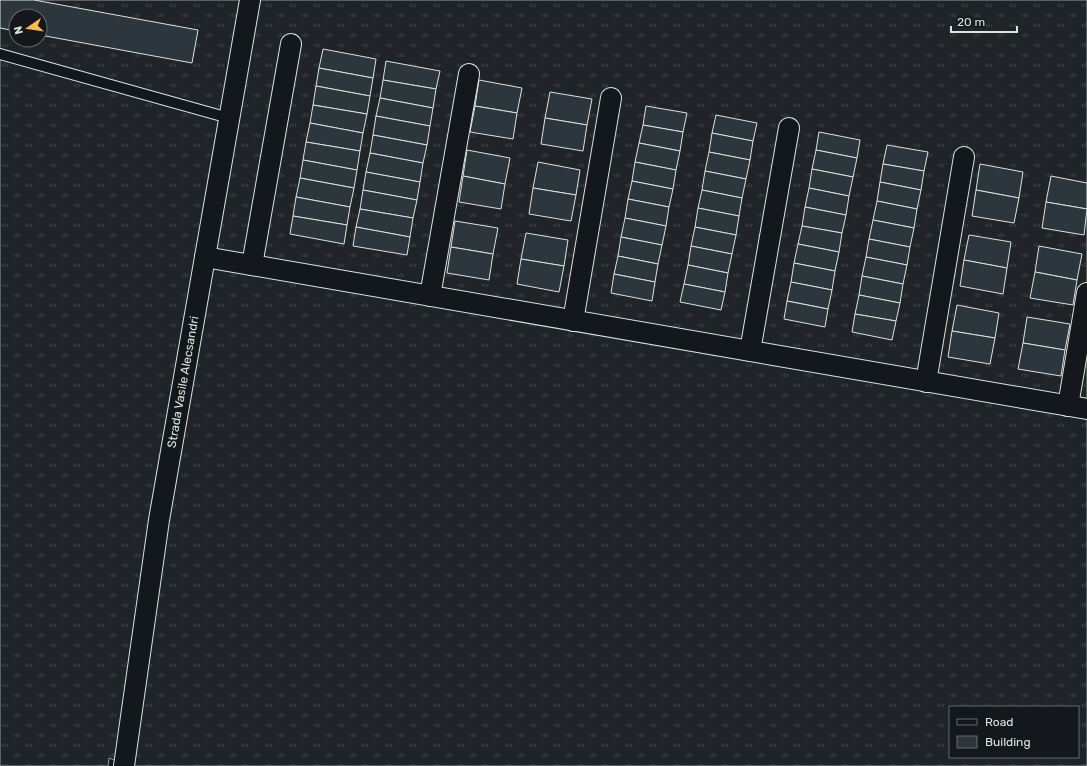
<svg xmlns="http://www.w3.org/2000/svg" width="1087" height="766" viewBox="0 0 1087 766" font-family="Rubik,sans-serif">
  <style>
    .grass { fill: url(#grass-tufts); stroke: #939e99; fill-rule: evenodd }
    .building { fill: #2c363c; stroke: #d8e6dc }
    .lines { fill: none; stroke-linecap: round; stroke-linejoin: round }
    .lane-casing { stroke: #d8e6dc; stroke-width: 12 }
    .street-casing { stroke: #d8e6dc; stroke-width: 22 }
    .lane { stroke: #14181c; stroke-width: 10 }
    .street { stroke: #14181c; stroke-width: 20 }
    .labels { text-anchor: middle; stroke-width: 3; stroke-linejoin: round; paint-order: stroke }
    .street-label { font-size: 12px; fill: #d8e6dc; stroke: #14181c }
  </style>
  <defs>
    <pattern id="grass-tufts" width="24" height="20" patternUnits="userSpaceOnUse"><rect width="24" height="20" fill="#202428"/><path d="M3 7l-1-3M5 7V3M7 7l1-3M15 17l-1-3M17 17v-4M19 17l1-3" fill="none" stroke="#404447"/></pattern>
  </defs>
  <rect width="100%" height="100%" fill="#14181c"/>
  <path class="grass" d="M0,0H1087V766H130L109,758L108,766H0ZM16,16H40V40H16ZM950,707H1078V757H950Z"/>
  <g class="building">
    <path d="M0,0H34L198,30L192,63L40,35V16H16V31L0,28Z"/>
    <path d="M323,49L376,59L373,78L319,68Z"/>
    <path d="M386,61L440,71L436,89L383,80Z"/>
    <path d="M319,68L373,78L370,96L316,86Z"/>
    <path d="M383,80L436,89L433,108L380,98Z"/>
    <path d="M479,80L522,88L517,113L475,106Z"/>
    <path d="M316,86L370,96L367,114L313,105Z"/>
    <path d="M550,92L592,99L587,125L545,118Z"/>
    <path d="M380,98L433,108L430,126L376,116Z"/>
    <path d="M313,105L367,114L363,133L310,123Z"/>
    <path d="M475,106L517,113L513,139L470,132Z"/>
    <path d="M646,106L687,113L683,132L643,125Z"/>
    <path d="M716,115L757,123L753,141L712,133Z"/>
    <path d="M376,116L430,126L427,145L373,135Z"/>
    <path d="M545,118L587,125L583,151L541,144Z"/>
    <path d="M310,123L363,133L360,151L306,142Z"/>
    <path d="M643,125L683,132L680,151L639,143Z"/>
    <path d="M819,132L860,140L857,158L816,150Z"/>
    <path d="M712,133L753,141L750,160L709,152Z"/>
    <path d="M373,135L427,145L423,163L370,153Z"/>
    <path d="M306,142L360,151L357,170L303,160Z"/>
    <path d="M639,143L680,151L676,170L635,162Z"/>
    <path d="M887,145L928,152L924,171L883,164Z"/>
    <path d="M467,150L510,158L505,184L463,176Z"/>
    <path d="M816,150L857,158L853,177L812,169Z"/>
    <path d="M709,152L750,160L746,179L705,171Z"/>
    <path d="M370,153L423,163L420,182L366,172Z"/>
    <path d="M303,160L357,170L354,188L300,178Z"/>
    <path d="M538,162L580,170L576,195L533,188Z"/>
    <path d="M635,162L676,170L673,189L632,181Z"/>
    <path d="M883,164L924,171L921,190L880,182Z"/>
    <path d="M980,164L1023,172L1019,198L976,190Z"/>
    <path d="M812,169L853,177L849,196L809,188Z"/>
    <path d="M705,171L746,179L742,198L702,190Z"/>
    <path d="M366,172L420,182L417,200L363,190Z"/>
    <path d="M463,176L505,184L501,209L459,202Z"/>
    <path d="M1051,176L1087,183V209L1046,202Z"/>
    <path d="M300,178L354,188L350,207L296,197Z"/>
    <path d="M632,181L673,189L669,207L628,199Z"/>
    <path d="M880,182L921,190L917,209L877,201Z"/>
    <path d="M533,188L576,195L571,221L529,214Z"/>
    <path d="M809,188L849,196L846,215L805,207Z"/>
    <path d="M363,190L417,200L413,218L360,209Z"/>
    <path d="M702,190L742,198L739,216L698,208Z"/>
    <path d="M976,190L1019,198L1014,223L972,216Z"/>
    <path d="M296,197L350,207L347,225L293,216Z"/>
    <path d="M628,199L669,207L666,226L625,218Z"/>
    <path d="M877,201L917,209L914,228L873,220Z"/>
    <path d="M1046,202L1087,209L1084,235L1042,228Z"/>
    <path d="M805,207L846,215L842,233L802,226Z"/>
    <path d="M698,208L739,216L736,235L695,227Z"/>
    <path d="M360,209L413,218L410,237L356,227Z"/>
    <path d="M293,216L347,225L344,244L290,234Z"/>
    <path d="M625,218L666,226L662,245L621,237Z"/>
    <path d="M873,220L914,228L910,247L869,239Z"/>
    <path d="M455,221L498,228L493,254L451,247Z"/>
    <path d="M802,226L842,233L839,252L798,244Z"/>
    <path d="M356,227L410,237L407,255L353,246Z"/>
    <path d="M695,227L736,235L732,254L691,246Z"/>
    <path d="M526,233L568,240L564,266L521,259Z"/>
    <path d="M969,235L1011,242L1007,268L964,260Z"/>
    <path d="M621,237L662,245L658,264L618,256Z"/>
    <path d="M869,239L910,247L907,265L866,257Z"/>
    <path d="M798,244L839,252L835,271L794,263Z"/>
    <path d="M691,246L732,254L728,273L688,265Z"/>
    <path d="M1039,246L1082,254L1077,280L1035,272Z"/>
    <path d="M451,247L493,254L489,280L447,273Z"/>
    <path d="M618,256L658,264L655,282L614,274Z"/>
    <path d="M866,257L907,265L903,284L862,276Z"/>
    <path d="M521,259L564,266L559,292L517,284Z"/>
    <path d="M964,260L1007,268L1003,294L960,286Z"/>
    <path d="M794,263L835,271L832,290L791,282Z"/>
    <path d="M688,265L728,273L725,292L684,284Z"/>
    <path d="M1035,272L1077,280L1073,305L1030,298Z"/>
    <path d="M614,274L655,282L652,301L611,293Z"/>
    <path d="M862,276L903,284L900,303L859,295Z"/>
    <path d="M791,282L832,290L828,309L787,301Z"/>
    <path d="M684,284L725,292L721,310L680,302Z"/>
    <path d="M859,295L900,303L896,321L855,314Z"/>
    <path d="M787,301L828,309L825,327L784,319Z"/>
    <path d="M957,305L999,313L995,338L952,331Z"/>
    <path d="M855,314L896,321L892,340L852,332Z"/>
    <path d="M1027,317L1070,324L1065,350L1023,343Z"/>
    <path d="M952,331L995,338L990,364L948,357Z"/>
    <path d="M1023,343L1065,350L1061,376L1018,369Z"/>
  </g>
  <g class="lines">
    <g class="lane-casing">
      <path id="lane" d="M0,54L229,118"/>
    </g>
    <g class="street-casing">
      <g id="street">
        <path d="M205,257L1087,409"/>
        <path d="M252,265L291,44"/>
        <path d="M430,296L469,74"/>
        <path d="M573,321L611,98"/>
        <path d="M750,351L789,128"/>
        <path d="M926,382L964,157"/>
        <path d="M1068,406L1087,293"/>
        <path d="M124,766L159,520L250,0"/>
      </g>
    </g>
    <use href="#lane" class="lane"/>
    <use href="#street" class="street"/>
  </g>
  <g class="labels">
    <g class="street-label">
      <text transform="translate(183 382) rotate(-80)" y="4">Strada Vasile Alecsandri</text>
    </g>
  </g>
  <rect x="949" y="706" width="130" height="52" fill="#14181c" stroke="#626a69"/>
  <rect x="957" y="719" width="20" height="6" fill="#14181c" stroke="#626a69"/>
  <text x="985" y="726" font-size="12" fill="#d8e6dc">Road</text>
  <rect x="957" y="736" width="20" height="12" fill="#2c363c" stroke="#626a69"/>
  <text x="985" y="746" font-size="12" fill="#d8e6dc">Building</text>
  <g transform="translate(28 28) rotate(257)"><circle r="19" fill="#14181c" stroke="#626a69"/>
  <path d="M0-3L7 15L0 10L-7 15Z" fill="#ffb74d"/>
  <text y="-6" font-size="11" font-weight="bold" text-anchor="middle" fill="#d8e6dc">N</text>
  </g>
  <path d="M951 26v6h66v-6" fill="none" stroke="#d8e6dc" stroke-width="2"/>
  <text x="957" y="26" font-size="12" fill="#d8e6dc" stroke="#14181c" stroke-width="3" paint-order="stroke">20 m</text>
</svg>
